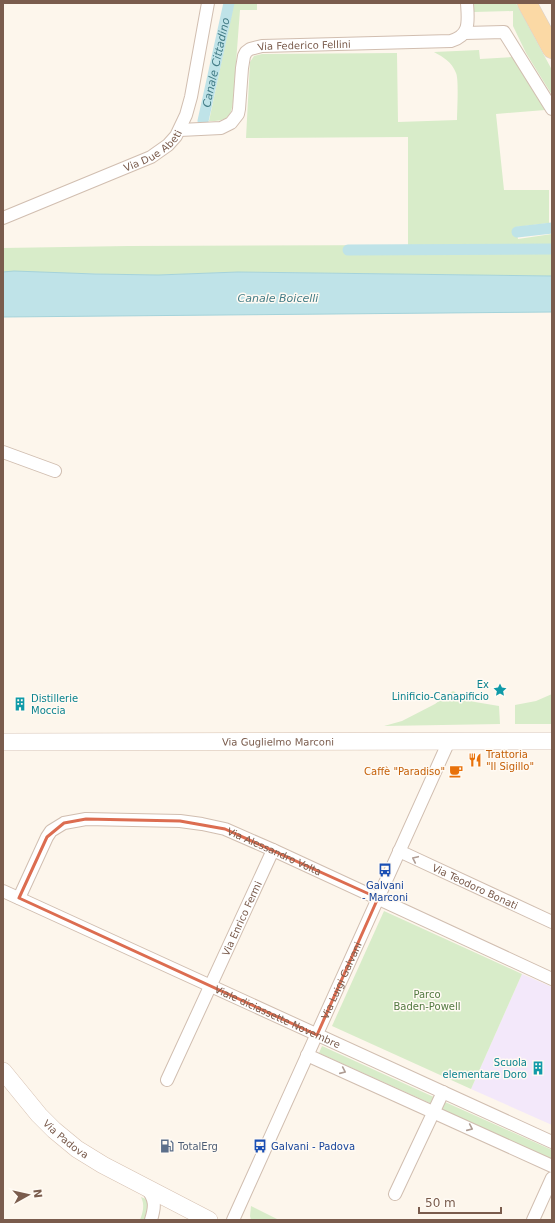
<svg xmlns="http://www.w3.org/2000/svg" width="555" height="1223" viewBox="0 0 555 1223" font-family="'DejaVu Sans',sans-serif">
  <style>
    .education { fill: #f3e8fa }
    .green { fill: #d8ecc9 }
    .water { fill: #bfe3e8; stroke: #a5d3da }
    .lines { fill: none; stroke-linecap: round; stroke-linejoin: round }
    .canal { stroke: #bfe3e8; stroke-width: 11 }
    .street-casing { stroke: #d1beb0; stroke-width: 14 }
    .secondary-casing { stroke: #d6c0b0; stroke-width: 18 }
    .primary-casing { stroke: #dad1cd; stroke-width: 20 }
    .street { stroke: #fff; stroke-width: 12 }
    .secondary { stroke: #fff; stroke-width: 17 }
    .primary { stroke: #fbd9a5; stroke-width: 19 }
    .oneway { stroke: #af9d94 }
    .marked { fill: none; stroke: #dc6d51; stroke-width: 3; stroke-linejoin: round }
    .labels { text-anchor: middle; stroke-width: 3; stroke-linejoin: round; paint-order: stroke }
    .street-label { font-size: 10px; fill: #7a5c4d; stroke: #fffaf3 }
    .culture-label { font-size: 10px; fill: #0d838f; stroke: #fffaf3; text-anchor: end }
    .food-label { font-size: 10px; fill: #c56008; stroke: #fffaf3; text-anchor: start }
    .transit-label { font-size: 10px; fill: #164399; stroke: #fffaf3 }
    .park-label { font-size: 10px; fill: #537a41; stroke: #fffaf3 }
    .service-label { font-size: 10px; fill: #4e5e75; stroke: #fffaf3; text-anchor: start }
    .water-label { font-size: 11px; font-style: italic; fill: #437c86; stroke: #fffaf3 }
  </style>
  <rect width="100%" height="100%" fill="#fdf6ec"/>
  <path class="education" d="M522,974L552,987V1125L471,1089Z"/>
  <g class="green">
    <path d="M234,3H257V10H240L233,102C231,119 225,121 209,121Z"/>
    <path d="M474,3H516L552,70V95L526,53L513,26V11L474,12Z"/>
    <path d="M479,50L480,59L512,57L545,110L496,114L504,190H549V223L516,227L518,239L552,234V276L238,272L158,275L3,272V248L128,246L408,245V137L246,138L250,62L254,56L262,54L397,53L398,122L457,120C457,111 459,79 456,73C452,62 443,57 434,52Z"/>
    <path d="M453,691L475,702L499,706L500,724L384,726L402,721L435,704Z"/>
    <path d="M552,694V724H515V705L536,701Z"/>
    <path d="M384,911L522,974L471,1089L332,1026Z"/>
    <path d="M322,1046L436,1098L432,1104L319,1053Z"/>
    <path d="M445,1102L552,1150V1160L441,1110Z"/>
    <path d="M141,1197L148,1200L149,1203L147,1220H140C143,1212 145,1205 141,1197Z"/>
    <path d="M251,1206L279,1220H251L250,1216Z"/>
  </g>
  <path class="water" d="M14,271L95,274L158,275L238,272L552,276V312L3,317V272Z"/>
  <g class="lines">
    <g class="canal">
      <path id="s1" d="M203,121L229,3"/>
      <path d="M517,232L552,228"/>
      <path d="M348,250L552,249"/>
    </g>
    <g class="street-casing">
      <g id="street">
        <path d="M465,33L504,32L552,109"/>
        <path id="s2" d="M180,130L221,128L231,123L238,114L239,109L242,68L244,56L246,52L250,49L262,46L451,41C471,35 468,21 467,3"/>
        <path id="s3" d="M3,218L151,157L168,145L176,136L186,115L191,97L208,3"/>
        <path d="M3,452L55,471"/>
        <path id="s4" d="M399,851L552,922"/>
        <path id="s5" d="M3,891L552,1142"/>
        <path id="s6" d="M19,898L47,837L51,831L64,823L86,819L180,821L202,824L225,829L273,850L552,979"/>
        <path d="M307,1055L552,1166"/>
        <path id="s7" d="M167,1080L273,850"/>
        <path d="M146,1188C156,1199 155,1207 151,1220"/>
        <path d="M395,1194L443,1092"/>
        <path id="s8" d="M233,1220L449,741"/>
        <path d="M533,1220L552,1178"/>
      </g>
    </g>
    <g class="secondary-casing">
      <g id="secondary">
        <path id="s9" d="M3,742L552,741"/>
        <path id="s10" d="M3,1071L39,1115L54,1130L77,1149L103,1165L209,1220"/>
      </g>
    </g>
    <g class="primary-casing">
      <path id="primary" d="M527,3L552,49"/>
    </g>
    <use href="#street" class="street"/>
    <use href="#secondary" class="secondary"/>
    <use href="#primary" class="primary"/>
  </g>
  <defs><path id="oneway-chevron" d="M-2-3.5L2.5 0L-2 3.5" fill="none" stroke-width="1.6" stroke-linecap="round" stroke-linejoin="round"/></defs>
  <g class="oneway">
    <use href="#oneway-chevron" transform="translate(415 859) rotate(-155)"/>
    <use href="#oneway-chevron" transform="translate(343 1071) rotate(24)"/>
    <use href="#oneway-chevron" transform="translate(470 1128) rotate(24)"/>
  </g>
  <path class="marked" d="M86,819L180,821L225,829L378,898L317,1035L19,898L47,837L64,823Z"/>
  <defs>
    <g id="sight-bare" transform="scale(1.08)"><path d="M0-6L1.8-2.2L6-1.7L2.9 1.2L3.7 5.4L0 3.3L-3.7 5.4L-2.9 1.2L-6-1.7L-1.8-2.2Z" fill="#0f9aa8" stroke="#fffaf3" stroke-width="2.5" paint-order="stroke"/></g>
    <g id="building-bare" transform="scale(1.08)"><path d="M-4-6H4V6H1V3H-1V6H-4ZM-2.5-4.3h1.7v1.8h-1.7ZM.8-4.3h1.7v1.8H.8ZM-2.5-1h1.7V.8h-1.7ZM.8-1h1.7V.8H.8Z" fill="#0f9aa8" stroke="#fffaf3" stroke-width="2.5" paint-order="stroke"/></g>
    <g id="restaurant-bare" transform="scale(1.08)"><path d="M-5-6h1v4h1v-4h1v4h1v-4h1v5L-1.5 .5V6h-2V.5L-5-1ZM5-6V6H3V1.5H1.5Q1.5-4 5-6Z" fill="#e8710a" stroke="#fffaf3" stroke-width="2.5" paint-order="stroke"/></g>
    <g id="cafe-bare" transform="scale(1.08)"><path d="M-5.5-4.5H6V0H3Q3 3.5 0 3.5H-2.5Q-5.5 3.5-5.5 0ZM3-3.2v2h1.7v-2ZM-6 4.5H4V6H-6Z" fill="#e8710a" stroke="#fffaf3" stroke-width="2.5" paint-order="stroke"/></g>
    <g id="bus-bare" transform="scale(1.08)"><path d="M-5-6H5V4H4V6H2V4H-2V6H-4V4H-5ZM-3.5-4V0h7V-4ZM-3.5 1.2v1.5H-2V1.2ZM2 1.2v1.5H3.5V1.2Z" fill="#1a4fb4" stroke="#fffaf3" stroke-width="2.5" paint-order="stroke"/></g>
    <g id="fuel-bare" transform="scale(1.08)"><path d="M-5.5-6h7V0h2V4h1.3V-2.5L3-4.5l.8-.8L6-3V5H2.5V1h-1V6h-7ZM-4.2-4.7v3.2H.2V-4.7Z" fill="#5c6f8a" stroke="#fffaf3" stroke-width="2.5" paint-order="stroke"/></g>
  </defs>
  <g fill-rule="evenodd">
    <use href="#sight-bare" x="500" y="690"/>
    <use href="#building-bare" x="20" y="704"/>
    <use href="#restaurant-bare" x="475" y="760"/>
    <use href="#cafe-bare" x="456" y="771"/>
    <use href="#bus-bare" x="385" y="870"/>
    <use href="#building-bare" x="538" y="1068"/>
    <use href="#fuel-bare" x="167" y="1146"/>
    <use href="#bus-bare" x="260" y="1146"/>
  </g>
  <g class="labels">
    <g class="street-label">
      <text dy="4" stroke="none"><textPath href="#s2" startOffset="186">Via Federico Fellini</textPath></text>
      <text dy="4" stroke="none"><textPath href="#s3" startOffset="165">Via Due Abeti</textPath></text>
      <text dy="4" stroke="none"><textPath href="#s9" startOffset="275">Via Guglielmo Marconi</textPath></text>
      <text dy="4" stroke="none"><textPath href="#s6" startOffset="306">Via Alessandro Volta</textPath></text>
      <text dy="4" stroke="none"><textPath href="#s4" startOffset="84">Via Teodoro Bonati</textPath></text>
      <text dy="4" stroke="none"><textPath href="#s7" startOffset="178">Via Enrico Fermi</textPath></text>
      <text dy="4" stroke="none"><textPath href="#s8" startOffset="263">Via Luigi Galvani</textPath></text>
      <text dy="4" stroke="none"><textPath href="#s5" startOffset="302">Viale diciassette Novembre</textPath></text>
      <text dy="4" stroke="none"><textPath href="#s10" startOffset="93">Via Padova</textPath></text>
    </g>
    <g class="culture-label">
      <text x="489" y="688">Ex<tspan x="489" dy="12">Linificio-Canapificio</tspan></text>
      <text x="31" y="702" text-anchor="start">Distillerie<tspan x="31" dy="12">Moccia</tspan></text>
      <text x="527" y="1066">Scuola<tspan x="527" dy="12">elementare Doro</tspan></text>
    </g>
    <g class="food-label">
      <text x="486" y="758">Trattoria<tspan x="486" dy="12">"Il Sigillo"</tspan></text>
      <text x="445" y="775" text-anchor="end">Caffè "Paradiso"</text>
    </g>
    <g class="transit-label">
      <text x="385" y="889">Galvani<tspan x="385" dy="12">- Marconi</tspan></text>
      <text x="271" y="1150" text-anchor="start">Galvani - Padova</text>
    </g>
    <g class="park-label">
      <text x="427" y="998">Parco<tspan x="427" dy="12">Baden-Powell</tspan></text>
    </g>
    <g class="service-label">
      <text x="178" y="1150">TotalErg</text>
    </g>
    <g class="water-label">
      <text dy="4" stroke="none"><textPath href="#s1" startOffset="60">Canale Cittadino</textPath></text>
      <text x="278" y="302">Canale Boicelli</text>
    </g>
  </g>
  <rect width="555" height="1223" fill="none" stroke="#7a5c4d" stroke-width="8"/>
  <g transform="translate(28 1195) rotate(82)" stroke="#fffaf3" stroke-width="3" paint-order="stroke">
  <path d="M0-3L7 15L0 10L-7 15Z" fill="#7a5c4d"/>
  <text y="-6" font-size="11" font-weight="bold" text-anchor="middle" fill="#7a5c4d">N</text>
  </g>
  <path d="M419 1207v6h82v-6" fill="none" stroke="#7a5c4d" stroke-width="2"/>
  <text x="425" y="1207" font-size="12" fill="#7a5c4d" stroke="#fffaf3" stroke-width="3" paint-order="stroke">50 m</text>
</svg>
